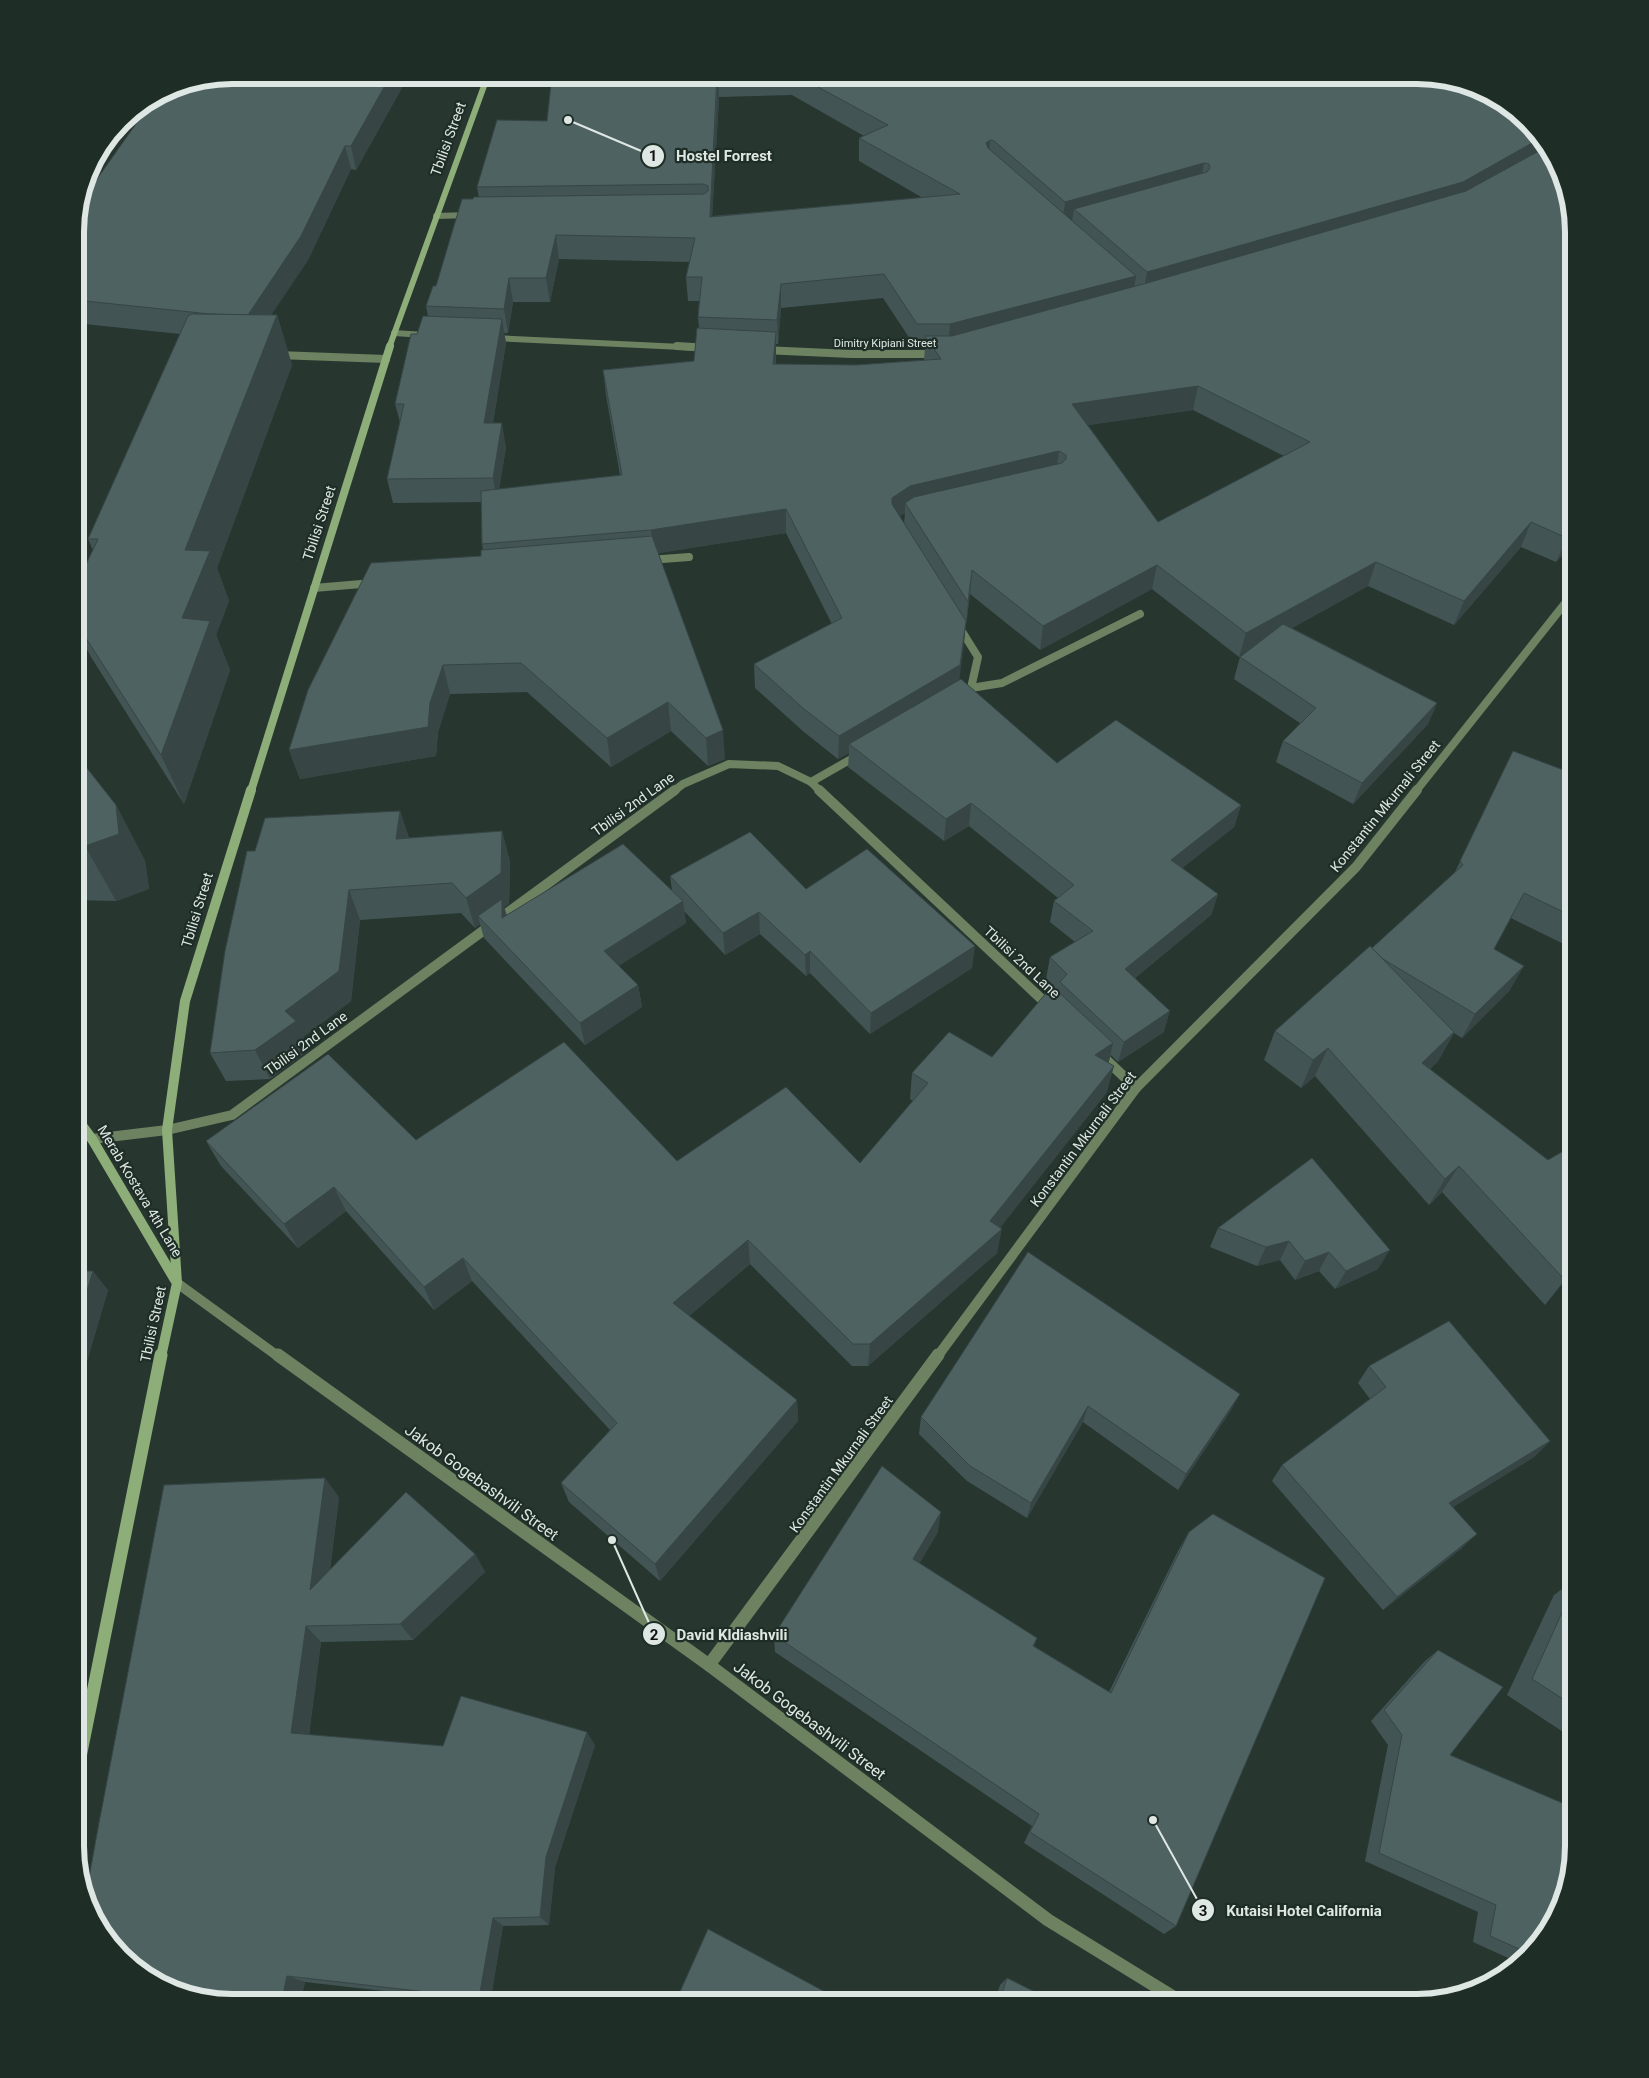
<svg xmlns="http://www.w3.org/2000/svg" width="1649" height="2078" viewBox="0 0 1649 2078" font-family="Roboto,sans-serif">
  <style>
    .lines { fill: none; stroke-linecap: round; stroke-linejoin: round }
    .lane { stroke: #6d8260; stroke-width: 8 }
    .street-far3 { stroke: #6d8260; stroke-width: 6 }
    .street-far2 { stroke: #6d8260; stroke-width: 8 }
    .street-far1 { stroke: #6d8260; stroke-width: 10 }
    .street { stroke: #6d8260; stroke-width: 13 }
    .secondary-far3 { stroke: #8dae78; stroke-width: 6 }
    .secondary-far2 { stroke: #8dae78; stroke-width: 8 }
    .secondary-far1 { stroke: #8dae78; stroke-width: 10 }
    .secondary { stroke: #8dae78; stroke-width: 13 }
    .wall { fill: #435454; fill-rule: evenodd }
    .shaded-wall { fill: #374545 }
    .building { fill: #4e6262; stroke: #374545; fill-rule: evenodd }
    .labels { text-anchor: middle; stroke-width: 4.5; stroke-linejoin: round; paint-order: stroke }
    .far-street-label { font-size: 11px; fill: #dee7e3; stroke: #1e2d26 }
    .street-label { font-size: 14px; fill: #dee7e3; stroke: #1e2d26 }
    .near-street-label { font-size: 16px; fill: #dee7e3; stroke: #1e2d26 }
    .rim { fill: none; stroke: #dee7e3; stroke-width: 6 }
    .leader { fill: none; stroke: #dee7e3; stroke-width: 2 }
    .callout-dot { fill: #dee7e3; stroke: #1e2d26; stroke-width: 2 }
    .mark-label { font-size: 15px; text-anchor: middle; font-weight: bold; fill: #111 }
    .callout-label { font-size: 15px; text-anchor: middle; font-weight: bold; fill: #dee7e3; stroke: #1e2d26; stroke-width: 4.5; stroke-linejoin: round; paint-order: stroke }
  </style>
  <rect width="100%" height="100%" fill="#273730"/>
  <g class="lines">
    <g class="lane">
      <path d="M277,355L386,359"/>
      <path d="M958,625L978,657L971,688"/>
      <path d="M960,694L971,688L1002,683L1140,614"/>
      <path d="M811,782L860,754"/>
    </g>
    <g class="street-far3">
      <path d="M436,216L470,215"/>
      <path d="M394,333L424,335"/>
      <path d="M494,338L703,348"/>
    </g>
    <g class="street-far2">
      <path d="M677,346L709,348"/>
      <path d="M763,350L851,354H936"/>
      <path d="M649,560L689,557"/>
      <path d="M314,588L373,583"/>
      <path d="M674,791L683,784L729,764L778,766L811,782L820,791"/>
      <path d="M1416,791L1574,592"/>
    </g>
    <g class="street-far1">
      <path d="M819,790L1050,1007"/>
      <path d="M1099,1053L1136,1088"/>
      <path d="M92,1139L167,1130L232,1115L675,790"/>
      <path d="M177,1283L279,1357"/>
      <path d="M937,1357L1136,1088L1356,867L1417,790"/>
    </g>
    <g class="street">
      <path d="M278,1355L709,1665L1048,1920L1183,2003"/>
      <path d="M709,1665L938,1355"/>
    </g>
    <path class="secondary-far3" d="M389,348L488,75"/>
    <path class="secondary-far2" d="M251,791L390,346"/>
    <g class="secondary-far1">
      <path d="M75,1116L92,1139L175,1280"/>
      <path d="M161,1357L177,1283L167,1130L185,1001L251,790"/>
    </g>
    <path class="secondary" d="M75,1782L161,1355"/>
  </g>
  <g class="wall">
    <path d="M409,75L356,170L351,169L308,260L271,315H277L292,365L217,568L229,601L216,635L230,670L184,804L91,657L75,626V588L93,550L88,539L180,334L75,323V221Z"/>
    <path d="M552,75H1427L1574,542L1556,562L1521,547L1454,625L1368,586L1292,628L1437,703L1428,724L1353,804L1276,762L1283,741L1300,723L1234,679L1240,657L1244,654L1239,657L1152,589L1040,650L970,594L966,626L965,625L959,680L1057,763L1241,805L1234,827L1182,868L1218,894L1211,915L1135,978L1164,1032L1118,1062L1111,1055L1108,1063L1107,1092L1000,1227L997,1253L868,1366H852L750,1264L689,1316L797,1400L798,1421L660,1581L569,1502L561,1483L610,1430L472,1281L434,1310L346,1211L298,1248L221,1166L206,1141L416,1140L677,1161L860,1163L913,1101L910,1099L912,1073L992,1057L1058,992V991L1046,979L1050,957L1075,942L1050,922L1054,901L1058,898L969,826L944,841L848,767L849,753L838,759L804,732L755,688L754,664L832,624L786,533L658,553L725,759L708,766L671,731L611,767L527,692L450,694L438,732L436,756L300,779L289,750L481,556L483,550L482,544L481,502L393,503L387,479L400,422L395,404L417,334L428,316L426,306L436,286L473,199L479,197L477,187L547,121ZM792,95L864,136L859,138V161L923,198L712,216L719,97ZM559,259L690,262L686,277L688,301H699L698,317L699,328L694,361L603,370L606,395L620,475L499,489L506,447L493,423L506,343L504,333H508L513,302H550ZM883,298L916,348H925L924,360L856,365L776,364V344H778L781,308ZM1193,410L1284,456L1158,522L1088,425ZM905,513L904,524L900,516Z"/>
    <path d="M1513,751L1574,774V949L1511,918L1494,949L1510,990L1462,1038L1454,1033L1438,1061L1430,1069L1565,1280L1545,1305L1442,1192L1429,1205L1315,1076L1301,1088L1264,1060L1275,1031L1372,948L1454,874Z"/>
    <path d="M75,753L116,805L145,861L149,889L116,901L75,900Z"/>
    <path d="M400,811L409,838L502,831L510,862L509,904L504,907L507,915L672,890L670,876L806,889L972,968L870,1034L810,973L806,976L760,934L725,955L684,911L686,923L618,966L638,985L642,1007L585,1045L484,938L480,924L475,928L461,913L360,920L351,1001L303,1037L309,1050L270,1079L226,1081L210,1053L255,851Z"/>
    <path d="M1312,1158L1378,1269L1335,1289L1319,1271L1295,1280L1280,1260L1257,1266L1210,1247L1218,1228Z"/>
    <path d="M1028,1252L1231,1410L1178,1490L1083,1422L1027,1518L967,1481L919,1434L921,1417Z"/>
    <path d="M75,1271L108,1290L85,1368H75Z"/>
    <path d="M1369,1366L1550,1441L1534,1457L1453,1507L1462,1548L1383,1610L1272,1481L1282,1465L1370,1399L1358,1383Z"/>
    <path d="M339,1497L330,1570L475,1554L485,1572L413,1640L321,1642L309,1735L443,1746L595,1745L555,1867L549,1925L503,1926L490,2003L305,1982L300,2003H232L162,1987Z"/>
    <path d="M938,1532L919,1563L1037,1638L1034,1646L1109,1692L1178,1551L1189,1532L1176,1926L1164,1934L1024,1843L1032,1826L775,1652L774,1635Z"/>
    <path d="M1574,1580V1739L1507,1695L1554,1595Z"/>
    <path d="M1438,1650L1450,1755L1558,1916L1517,1962L1473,1942L1478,1912L1365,1861L1388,1745L1371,1721L1424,1662Z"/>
    <path d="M1007,1978L1057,2003H994L1000,1985Z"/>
  </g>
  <g class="shaded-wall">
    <path d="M391,75H409L356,170L351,146Z"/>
    <path d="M718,75L719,97L711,240L710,217Z"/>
    <path d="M1541,138L1547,144L1551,151L1455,205L1143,296L1147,272Z"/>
    <path d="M990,140L988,163L986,143Z"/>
    <path d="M345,146L351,169L308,260L253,342L246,318Z"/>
    <path d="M1204,163L1200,186L1074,209L1072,222L1062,225L1065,202Z"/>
    <path d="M556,235L559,259L550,302L546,278Z"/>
    <path d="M1136,276L1132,300L948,348L950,324Z"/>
    <path d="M509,278L513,302L508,333L504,309Z"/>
    <path d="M781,284V308L778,344L777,320Z"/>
    <path d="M277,315L292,365L217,568L229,601L216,635L230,670L184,804L161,755L185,550Z"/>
    <path d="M502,319L506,343L489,447L484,423Z"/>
    <path d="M776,332V356L773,388V364Z"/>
    <path d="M1198,386L1193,410L1069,428L1072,404Z"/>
    <path d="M502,423L506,447L497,502L493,478Z"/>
    <path d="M1059,451L1056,475L905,503V513L891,522L892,498L910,486Z"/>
    <path d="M786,509V533L654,554L651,530Z"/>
    <path d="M1531,522L1521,547L1454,625L1464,601Z"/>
    <path d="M1574,530V542L1556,562L1567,538Z"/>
    <path d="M1376,562L1368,586L1239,657L1246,633Z"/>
    <path d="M1157,565L1152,589L1040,650L1043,626Z"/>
    <path d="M972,570L970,594L966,626L968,602Z"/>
    <path d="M966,621L964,645L958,689L849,744V753L838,759L839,736Z"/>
    <path d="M443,665L450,694L438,732L436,756L300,779L289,750L430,703Z"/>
    <path d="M668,702L671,731L611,767L607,738Z"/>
    <path d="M1437,703L1428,724L1353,804L1362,783Z"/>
    <path d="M723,730L725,759L708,766L706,738Z"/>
    <path d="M971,803L969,826L944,841L946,819Z"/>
    <path d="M116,805L145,861L149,889L116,901L85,846Z"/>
    <path d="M1241,805L1234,827L1165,882L1171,860Z"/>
    <path d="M400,811L410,842L396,839Z"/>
    <path d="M502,831L510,862L509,904L504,907L508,921L478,916L480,924L475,928L466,898Z"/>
    <path d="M349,890L360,920L351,1001L303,1037L309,1050L270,1079L255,1050L285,1011Z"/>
    <path d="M1218,894L1211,915L1120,990L1125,969Z"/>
    <path d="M683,901L686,923L608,973L604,951Z"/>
    <path d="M759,912L760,934L725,955L723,933Z"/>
    <path d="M975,946L972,968L870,1034L871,1013Z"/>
    <path d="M810,951V973L806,976L805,955Z"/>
    <path d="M1524,966L1510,990L1462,1038L1475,1014Z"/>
    <path d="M638,985L642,1007L585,1045L580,1023Z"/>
    <path d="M1170,1011L1164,1032L1118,1062L1124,1042Z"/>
    <path d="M1454,1032L1438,1061L1407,1091L1422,1063Z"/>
    <path d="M1113,1043L1107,1070L1095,1055Z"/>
    <path d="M1328,1048L1315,1076L1301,1088L1313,1060Z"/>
    <path d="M1114,1066L1107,1092L993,1237L1002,1229L997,1253L868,1366L870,1344L990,1221Z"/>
    <path d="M1459,1166L1442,1192L1429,1205L1445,1179Z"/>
    <path d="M334,1187L346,1211L298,1248L284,1224Z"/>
    <path d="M748,1240L750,1264L677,1326L673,1303Z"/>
    <path d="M1289,1241L1280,1260L1257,1266L1266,1247Z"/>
    <path d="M1390,1250L1378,1269L1335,1289L1346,1271Z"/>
    <path d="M1329,1252L1319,1271L1295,1280L1305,1261Z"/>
    <path d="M463,1258L472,1281L434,1310L424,1287Z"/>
    <path d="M93,1271L108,1290L85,1368L75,1357V1331Z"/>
    <path d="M1240,1394L1231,1410L1178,1490L1186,1474Z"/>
    <path d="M797,1400L798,1421L660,1581L655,1564Z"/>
    <path d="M1088,1406L1083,1422L1027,1518L1031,1503Z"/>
    <path d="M1550,1441L1534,1457L1435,1518L1449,1503Z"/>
    <path d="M325,1478L339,1497L325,1607L310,1590Z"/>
    <path d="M941,1512L938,1532L911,1578L913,1559Z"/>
    <path d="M1477,1534L1462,1548L1383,1610L1397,1597Z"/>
    <path d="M475,1554L485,1572L413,1640L400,1624Z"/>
    <path d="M306,1626L321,1642L307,1747L291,1733Z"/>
    <path d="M587,1732L595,1745L555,1867L549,1925L540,1917L546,1857Z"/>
    <path d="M493,1918L503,1926L490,2003L479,1998Z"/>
    <path d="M287,1976L305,1982L300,2003H296L282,1999Z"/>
  </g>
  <g class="building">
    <path d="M232,75H391L351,146H345L301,236L248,315L210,314L75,300V221L80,203L155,97L172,87Z"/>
    <path d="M552,75H717L710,217L960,194L859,138L888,125L796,75H1427L1495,96L1541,138L1463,182L1147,272L1074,209L1207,172L1210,168L1209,164L1204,163L1065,202L994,141L990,140L986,143L988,148L1136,276L950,324H917L884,274L781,284L777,320L698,317L702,277H686L695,238L556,235L546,278H509L504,309L426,306L433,286H436L462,199H473L474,197L704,194L708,191V186L704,184L477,187L497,120L547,121Z"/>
    <path d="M1548,146L1566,182L1574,232V530L1567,538L1531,522L1464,601L1376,562L1246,633L1157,565L1043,626L972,570L968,602L905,503L914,497L1062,463L1066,459V455L1059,451L910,486L892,498V504L966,621L960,665L839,736L804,709L754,664L842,618L786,509L651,530L482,544L481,491L622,475L603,370L694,361L697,328L776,332L773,364L856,365L941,359L925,336H952L1147,283L1466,191ZM1198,386L1310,442L1158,522L1072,404Z"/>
    <path d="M192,314L277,315L185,550L210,551L182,618L210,621L161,755L75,621V588L98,539H88L188,316Z"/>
    <path d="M423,316L502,319L484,423H502L493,478L387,479L404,404H395L411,334H417Z"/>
    <path d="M652,536L723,730L706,738L668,702L607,738L521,663L443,665L430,703L428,727L289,750L308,690L371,563L481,556V550Z"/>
    <path d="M1283,624L1437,703L1362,783L1283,741L1316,708L1240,657Z"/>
    <path d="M961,679L1057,763L1116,720L1241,805L1171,860L1218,894L1125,969L1170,1011L1124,1042L1060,982L1067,974L1050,957L1093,931L1054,901L1074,885L971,803L946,819L849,744Z"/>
    <path d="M1513,751L1574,774V917L1524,893L1494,949L1524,966L1475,1014L1383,959L1372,948L1463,865L1460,861Z"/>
    <path d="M75,753L116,805L119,834L85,846H75Z"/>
    <path d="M400,811L396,839L502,831L501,873L466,898L452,883L349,890L339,971L285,1011L296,1021L255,1050L210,1053L225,951L247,851H255L265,818Z"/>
    <path d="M750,832L806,889L867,849L975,946L871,1013L810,951L805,955L759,912L723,933L670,876Z"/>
    <path d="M623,844L683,901L604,951L638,985L580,1023L478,916L502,899V918Z"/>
    <path d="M1370,946L1454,1032L1422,1063L1548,1160L1567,1149L1574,1156V1267L1565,1280L1459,1166L1445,1179L1328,1048L1313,1060L1275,1031Z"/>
    <path d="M1052,986L1113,1043L1095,1055L1114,1066L990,1221L1002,1229L870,1344H853L748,1240L673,1303L797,1400L655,1564L561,1483L617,1423L463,1258L424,1287L334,1187L284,1224L206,1141L328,1054L416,1140L564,1042L677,1161L786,1087L860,1163L928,1083L912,1073L949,1032L992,1057Z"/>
    <path d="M1312,1158L1390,1250L1346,1271L1329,1252L1305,1261L1289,1241L1266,1247L1218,1228Z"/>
    <path d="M1028,1252L1240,1394L1186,1474L1088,1406L1031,1503L970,1466L921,1417Z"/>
    <path d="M75,1271H93L75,1331Z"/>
    <path d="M1449,1321L1550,1441L1449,1503L1477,1534L1397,1597L1282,1465L1386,1387L1369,1366Z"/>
    <path d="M882,1466L941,1512L913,1559L1037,1638L1033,1646L1111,1693L1189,1532L1213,1514L1325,1578L1176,1926L1030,1832L1039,1814L774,1635Z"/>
    <path d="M325,1478L310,1590L406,1492L475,1554L400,1624L306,1626L291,1733L443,1746L461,1696L587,1732L546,1857L540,1917L493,1918L479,1998L287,1976L282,1999L227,2002L162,1987L102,1934L85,1900L98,1828L164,1485Z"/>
    <path d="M1574,1586V1706L1532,1679Z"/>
    <path d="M1438,1650L1503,1687L1450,1755L1574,1808V1843L1573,1851L1558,1916L1526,1952L1490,1936L1496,1905L1379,1853L1402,1735L1384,1710Z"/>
    <path d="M708,1929L844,2002L843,2003H675Z"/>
    <path d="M1007,1978L1057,2003H999Z"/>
  </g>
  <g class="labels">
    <g class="far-street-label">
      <text x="885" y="347">Dimitry Kipiani Street</text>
    </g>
    <g class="street-label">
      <text transform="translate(448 139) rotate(-70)" y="5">Tbilisi Street</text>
      <text transform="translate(319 523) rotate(-72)" y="5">Tbilisi Street</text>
      <text transform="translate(633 804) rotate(-36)" y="5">Tbilisi 2nd Lane</text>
      <text transform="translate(1385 806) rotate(-51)" y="5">Konstantin Mkurnali Street</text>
      <text transform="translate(197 910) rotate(-73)" y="5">Tbilisi Street</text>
      <text transform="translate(1022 962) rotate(43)" y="5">Tbilisi 2nd Lane</text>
      <text transform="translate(306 1043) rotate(-36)" y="5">Tbilisi 2nd Lane</text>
      <text transform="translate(1083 1139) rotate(-53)" y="5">Konstantin Mkurnali Street</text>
      <text transform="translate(140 1191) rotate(59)" y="5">Merab Kostava 4th Lane</text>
      <text transform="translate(153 1324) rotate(-78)" y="5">Tbilisi Street</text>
      <text transform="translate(841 1464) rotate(-54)" y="5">Konstantin Mkurnali Street</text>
    </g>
    <g class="near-street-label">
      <text transform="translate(482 1482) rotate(36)" y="6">Jakob Gogebashvili Street</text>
      <text transform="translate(810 1720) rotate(37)" y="6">Jakob Gogebashvili Street</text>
    </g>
  </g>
  <path d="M0 0H1649V2078H0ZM232 84H1417A148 148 0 0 1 1565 232V1846A148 148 0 0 1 1417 1994H232A148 148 0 0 1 84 1846V232A148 148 0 0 1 232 84Z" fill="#1e2d26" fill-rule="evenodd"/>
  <path class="rim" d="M232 84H1417A148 148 0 0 1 1565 232V1846A148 148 0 0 1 1417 1994H232A148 148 0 0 1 84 1846V232A148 148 0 0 1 232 84Z"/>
  <path class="leader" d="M568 120L653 156M612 1540L654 1634M1153 1820L1203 1910"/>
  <g class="callout-dot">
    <circle cx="568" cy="120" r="5"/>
    <circle cx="612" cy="1540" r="5"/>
    <circle cx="1153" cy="1820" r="5"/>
    <circle cx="653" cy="156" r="12"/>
    <circle cx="654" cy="1634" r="12"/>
    <circle cx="1203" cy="1910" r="12"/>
  </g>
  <g class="mark-label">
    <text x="653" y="161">1</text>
    <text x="654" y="1640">2</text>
    <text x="1203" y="1916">3</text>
  </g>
  <g class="callout-label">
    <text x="724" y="161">Hostel Forrest</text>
    <text x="732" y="1640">David Kldiashvili</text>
    <text x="1304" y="1916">Kutaisi Hotel California</text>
  </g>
</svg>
